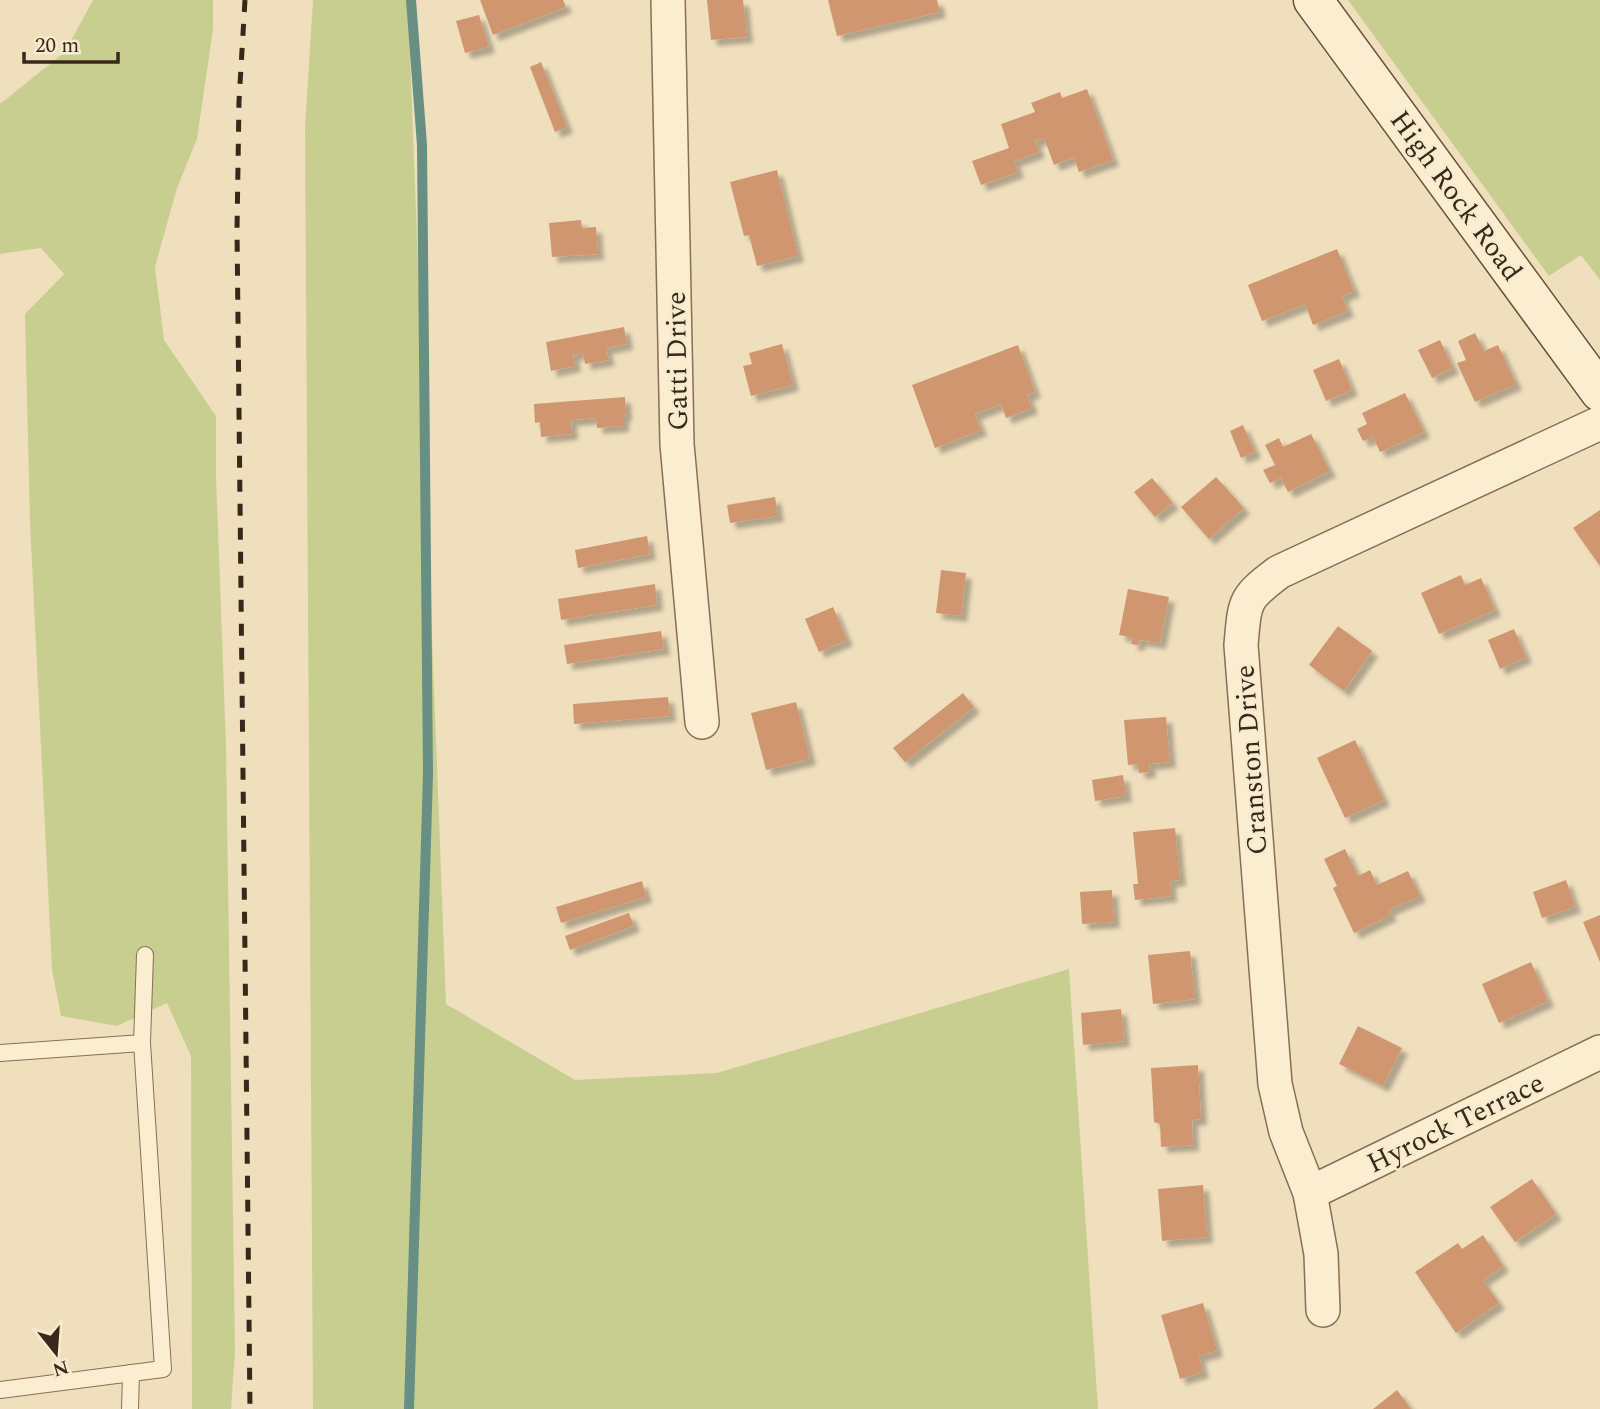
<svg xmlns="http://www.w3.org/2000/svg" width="1600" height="1409" viewBox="0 0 1600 1409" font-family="Spectral,serif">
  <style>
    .green { fill: #c8ce90 }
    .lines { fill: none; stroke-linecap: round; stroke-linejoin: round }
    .stream { stroke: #688f84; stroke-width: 10 }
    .building { fill: #d09670; filter: url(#shadow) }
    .service-casing { stroke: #886f55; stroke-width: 18 }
    .minor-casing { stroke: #886f55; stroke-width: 36 }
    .secondary-casing { stroke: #6a5039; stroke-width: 41 }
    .service { stroke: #faedd0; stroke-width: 16 }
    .minor { stroke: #faedd0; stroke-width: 33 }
    .secondary { stroke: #faedd0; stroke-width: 38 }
    .rail { stroke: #37281b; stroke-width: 5; stroke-dasharray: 12 12; stroke-linecap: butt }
    .labels { text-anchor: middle; stroke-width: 5; stroke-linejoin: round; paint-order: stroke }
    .street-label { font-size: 28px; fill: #37281b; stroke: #f7eacd }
  </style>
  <defs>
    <filter id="shadow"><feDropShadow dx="6" dy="6" stdDeviation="2" flood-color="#0004"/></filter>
  </defs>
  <rect width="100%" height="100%" fill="#f0dfbd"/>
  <g class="green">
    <path d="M93,0H213V29L197,139L177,188L155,267L164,340L216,416V475L226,745L235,1351L231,1409H192L191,1056L167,1003L117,1026L61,1016L52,970L30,523L25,314L64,274L41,248L0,254V104L65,52Z"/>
    <path d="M313,0H408L446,1004L575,1080L717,1073L1069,969L1098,1409H313L305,128Z"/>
    <path d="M1348,0H1600V280L1581,255L1549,276Z"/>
  </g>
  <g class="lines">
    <path class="stream" d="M409,1409L428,774L422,145L411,0"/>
  </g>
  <g class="building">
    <path d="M480,0H563L566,7L493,35Z"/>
    <path d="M707,0H743L747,37L711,40Z"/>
    <path d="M828,0H937L940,12L837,36Z"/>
    <path d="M479,15L489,47L465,53L456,21Z"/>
    <path d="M541,62L567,127L555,132L530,67Z"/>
    <path d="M1087,89L1113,160L1079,172L1074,157L1054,165L1044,138L1035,141L1039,152L1014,161L1018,172L981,185L972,161L1009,148L1001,124L1035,112L1031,103L1060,92L1062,98Z"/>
    <path d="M777,170L798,256L757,266L749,235L744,236L730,182Z"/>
    <path d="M581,220L582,228L596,227L598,254L552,257L549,223Z"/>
    <path d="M1337,249L1354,291L1342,296L1348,311L1313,325L1305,304L1262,321L1248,285Z"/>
    <path d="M624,327L627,344L606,348L609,360L585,364L583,353L573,355L575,366L551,371L546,342Z"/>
    <path d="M1475,333L1484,351L1498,345L1516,384L1475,402L1457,363L1466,360L1458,341Z"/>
    <path d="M1440,340L1453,368L1432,378L1418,350Z"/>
    <path d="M782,344L793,385L751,396L743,366L752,364L749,353Z"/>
    <path d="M1018,345L1035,392L1027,395L1032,408L1006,418L1001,404L975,414L981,430L935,448L912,385Z"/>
    <path d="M1339,359L1352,390L1326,401L1313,370Z"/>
    <path d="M1405,393L1424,432L1380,452L1373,437L1363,441L1357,429L1367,424L1362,413Z"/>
    <path d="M625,397L626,415L623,416V426L597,428L596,418L571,420L572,434L541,437L540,422L535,423L534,404Z"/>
    <path d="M1243,425L1255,452L1241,458L1230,431Z"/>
    <path d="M1311,434L1330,471L1288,492L1281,478L1270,483L1263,470L1275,465L1265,445L1279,438L1283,447Z"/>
    <path d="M1216,477L1244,508L1209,539L1181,507Z"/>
    <path d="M1152,478L1173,503L1155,517L1134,492Z"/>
    <path d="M775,497L778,516L730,523L727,505Z"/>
    <path d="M1600,510V566L1573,528Z"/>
    <path d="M647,536L650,554L578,568L575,550Z"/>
    <path d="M941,570L966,573L961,616L936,613Z"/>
    <path d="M1461,575L1465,585L1481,578L1495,610L1439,634L1421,593Z"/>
    <path d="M655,584L657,605L561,620L558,599Z"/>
    <path d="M1128,589L1169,597L1160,643L1140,640L1138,645L1131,644L1133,638L1119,635Z"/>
    <path d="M833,607L847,640L819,652L805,619Z"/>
    <path d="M1338,626L1372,651L1344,691L1309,665Z"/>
    <path d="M1514,629L1526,657L1500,669L1488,640Z"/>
    <path d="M661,631L664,649L567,664L564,645Z"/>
    <path d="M963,693L974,707L905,762L893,748Z"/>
    <path d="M668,697L670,716L574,724L573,704Z"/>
    <path d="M796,702L810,759L766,770L751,713Z"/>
    <path d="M1166,717L1170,762L1149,764L1150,772L1139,773L1138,764L1128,765L1124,720Z"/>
    <path d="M1355,740L1384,800L1345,818L1317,758Z"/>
    <path d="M1123,775L1126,796L1095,801L1092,780Z"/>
    <path d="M1175,828L1180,880L1170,881L1171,896L1135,900L1133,884H1138L1133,832Z"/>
    <path d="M1345,849L1358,876L1370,870L1377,885L1408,871L1420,896L1388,910L1391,915L1354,933L1333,888L1337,886L1324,859Z"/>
    <path d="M1566,880L1575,907L1542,918L1533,892Z"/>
    <path d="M642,881L646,897L561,923L556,907Z"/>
    <path d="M1112,890L1114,922L1082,924L1080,892Z"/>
    <path d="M629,913L634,926L570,950L565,936Z"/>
    <path d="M1600,915V962L1583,922Z"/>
    <path d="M1190,951L1195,999L1153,1004L1148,955Z"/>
    <path d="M1531,962L1548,1001L1499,1023L1482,984Z"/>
    <path d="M1121,1009L1124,1041L1083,1045L1081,1013Z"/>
    <path d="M1358,1026L1402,1048L1383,1086L1339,1064Z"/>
    <path d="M1198,1065L1201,1119L1192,1120L1193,1145L1161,1147L1160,1124L1154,1122L1151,1068Z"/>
    <path d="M1532,1179L1556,1214L1515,1242L1490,1207Z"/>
    <path d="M1203,1185L1207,1237L1162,1241L1158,1189Z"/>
    <path d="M1483,1235L1503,1266L1483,1280L1499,1303L1456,1333L1415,1272L1458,1243L1462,1249Z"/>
    <path d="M1203,1303L1217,1351L1199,1356L1203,1372L1180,1379L1161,1315Z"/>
    <path d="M1397,1390L1411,1409H1373Z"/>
  </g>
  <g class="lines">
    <g class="service-casing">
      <g id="service">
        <path d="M0,1053L142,1043L145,955"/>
        <path d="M0,1390L163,1369L142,1043"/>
        <path d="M130,1409L131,1373"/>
      </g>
    </g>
    <g class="minor-casing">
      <g id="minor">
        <path d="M668,0L677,444L702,722"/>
        <path d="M1310,1193L1600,1052"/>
        <path d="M1323,1310L1321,1254L1310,1193L1286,1132L1275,1084L1241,645C1245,601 1243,599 1279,572L1600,423"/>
      </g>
    </g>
    <g class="secondary-casing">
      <path id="secondary" d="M1313,0L1600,392"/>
    </g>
    <use href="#service" class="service"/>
    <use href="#minor" class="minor"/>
    <use href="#secondary" class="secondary"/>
    <path class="rail" d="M245,0L239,101L237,230L250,1409"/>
  </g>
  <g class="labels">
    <g class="street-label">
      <text transform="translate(1457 195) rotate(54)" y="10">High Rock Road</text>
      <text transform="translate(676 361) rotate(-91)" y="10">Gatti Drive</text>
      <text transform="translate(1250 760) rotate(-94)" y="10">Cranston Drive</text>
      <text transform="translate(1455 1122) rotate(-26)" y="10">Hyrock Terrace</text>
    </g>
  </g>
  <g transform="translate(56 1353) rotate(163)" stroke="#f7eacd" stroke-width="5" paint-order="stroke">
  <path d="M0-5L12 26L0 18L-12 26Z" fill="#37281b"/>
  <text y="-10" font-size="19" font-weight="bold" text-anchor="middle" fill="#37281b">N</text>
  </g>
  <path d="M24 52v10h94v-10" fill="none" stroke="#37281b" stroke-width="3.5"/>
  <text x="35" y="52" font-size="21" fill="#37281b" stroke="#f7eacd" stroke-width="5" paint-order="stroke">20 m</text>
</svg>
